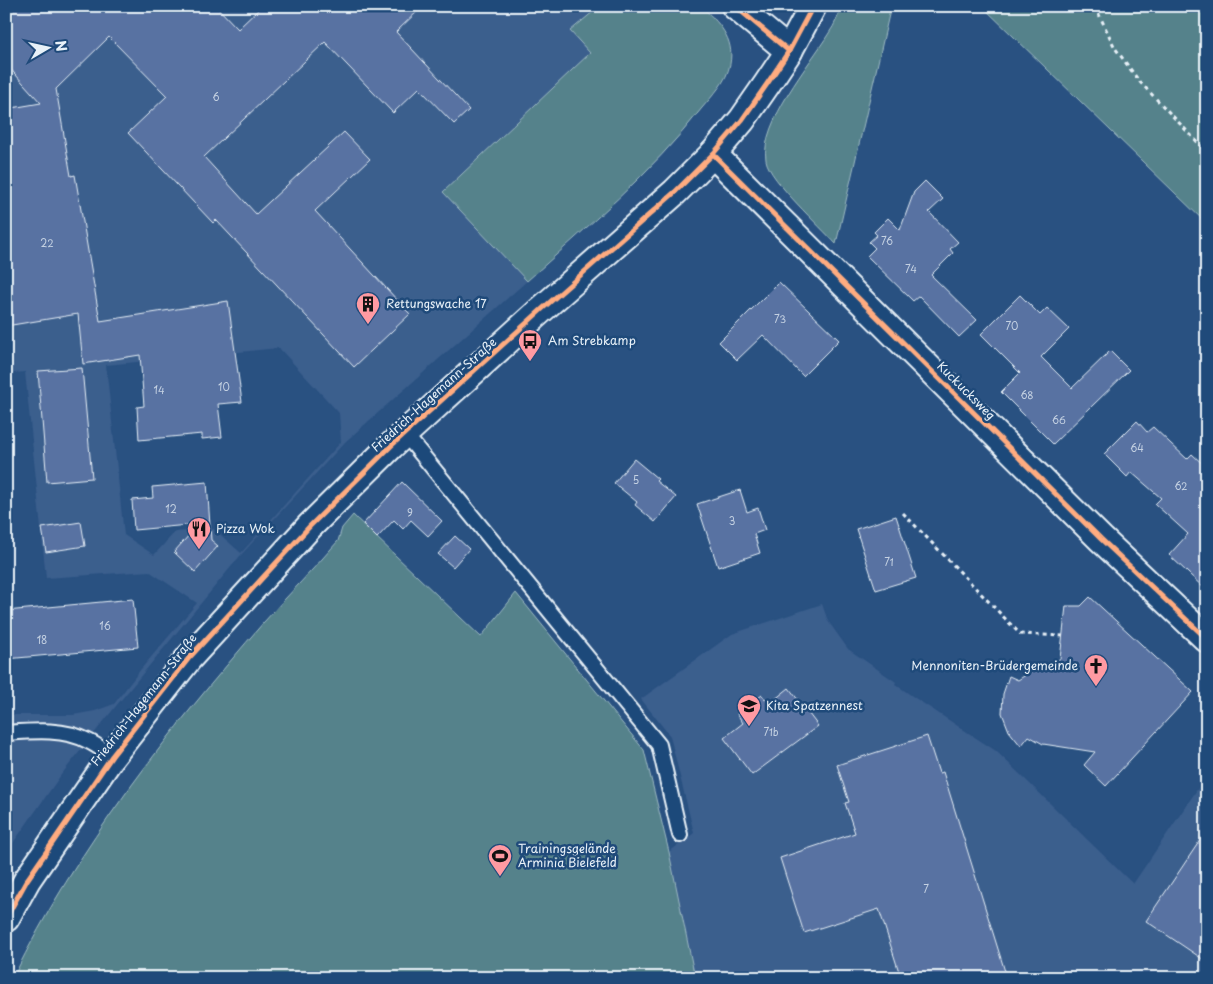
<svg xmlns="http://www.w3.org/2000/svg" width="1213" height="984" viewBox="0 0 1213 984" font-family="'Playpen Sans',sans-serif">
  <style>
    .built { fill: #3b5e8d; fill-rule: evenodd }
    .green { fill: #54828b; stroke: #9ebac2 }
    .building { fill: #5872a2; stroke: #e8f1f8 }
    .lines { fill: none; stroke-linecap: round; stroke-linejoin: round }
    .lane-casing { stroke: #e8f1f8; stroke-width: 18 }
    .street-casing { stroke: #e8f1f8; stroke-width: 30 }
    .path { stroke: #e8f1f8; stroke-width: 3; stroke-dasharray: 4 4; stroke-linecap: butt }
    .lane { stroke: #1f4a7a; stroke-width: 14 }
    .street { stroke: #1f4a7a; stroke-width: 26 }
    .cycleway-casing { stroke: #1f4a7a; stroke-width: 8 }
    .cycleway { stroke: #ffac80; stroke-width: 5 }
    .labels { text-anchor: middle; stroke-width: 5; stroke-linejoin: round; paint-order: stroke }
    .number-label { font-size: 10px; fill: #c4d1e2 }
    .poi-label { font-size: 12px; fill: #e8f1f8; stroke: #1f4a7a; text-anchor: start }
    .street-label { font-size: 12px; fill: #e8f1f8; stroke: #1f4a7a }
  </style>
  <rect width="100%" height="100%" fill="#295181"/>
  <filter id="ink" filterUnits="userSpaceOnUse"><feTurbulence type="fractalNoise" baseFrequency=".02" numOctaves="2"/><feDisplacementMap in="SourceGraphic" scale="10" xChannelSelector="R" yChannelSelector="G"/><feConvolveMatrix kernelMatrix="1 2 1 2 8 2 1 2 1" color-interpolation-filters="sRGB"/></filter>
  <g filter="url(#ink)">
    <g class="built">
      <path d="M6,6H701L717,21L724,31L729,40L731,52L727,75L721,84L683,132L659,159L621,196L527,281L345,442L240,556L116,706L61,775L6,853V715H73L95,711L114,704L141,669L197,603L149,571L46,578L25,372L6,374ZM279,348L339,413L341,442L241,553L214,529L175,532L154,555L124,535L106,365Z"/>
      <path d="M822,604L828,621L848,649L896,682L895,684L915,698L996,751L1133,884L1207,775V978H695L669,852L694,833L670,736L641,699L732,634Z"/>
    </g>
    <g class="green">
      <path d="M600,6H701C718,22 735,38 730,64C727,81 713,95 702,108C651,173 588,226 527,281L443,192L590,53L570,31Z"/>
      <path d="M843,6H891L836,244C821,227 769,180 766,160C760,123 810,64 829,33C835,25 838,15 843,6Z"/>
      <path d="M982,6H1207V224Z"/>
      <path d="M353,515L481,637L516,593L644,750L669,852L695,978H13C77,847 169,731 264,622C288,595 314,569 338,541L342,528Z"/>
    </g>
    <g class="building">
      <path d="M6,6H216L238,29L262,6H423L396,32L469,110L454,124L419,88L393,113L325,42L204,157L256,214L344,132L370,159L315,211L410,314L354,367L216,220L213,223L128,133L167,96L109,37L56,89L71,176L75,175L100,321L228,301L242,402L218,404L222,437L202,439V434L139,440L137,407L144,406L140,355L83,364L78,314L6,326V109L41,103L6,64Z"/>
      <path d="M925,181L943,199L929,212L958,242L950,249L953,253L931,275L977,320L959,337L919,296L913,301L867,256L875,248L869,242L877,235L874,232L888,218L900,230L914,192Z"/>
      <path d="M779,282L839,340L803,376L763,335L737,360L719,342Z"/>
      <path d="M1020,295L1040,315L1047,308L1069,329L1041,357L1072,388L1110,351L1129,370L1053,444L1001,392L1020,373L981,334Z"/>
      <path d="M82,368L92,478L47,482L38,371Z"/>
      <path d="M1137,421L1147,432L1153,427L1187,459L1192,454L1207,468V591L1169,555L1188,534L1155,504L1161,498L1131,472L1127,477L1104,454Z"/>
      <path d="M634,459L658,479L656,481L676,497L655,522L635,505L637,502L614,483Z"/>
      <path d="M207,482L211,540L218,546L195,572L174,552L199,524L134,530L132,500L153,498L152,487Z"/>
      <path d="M402,482L442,521L428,536L411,520L403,529L394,520L377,538L363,524Z"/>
      <path d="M740,490L747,512L758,508L765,530L754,534L760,553L718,567L697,504Z"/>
      <path d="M896,516L916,578L876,590L856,529Z"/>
      <path d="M81,522L85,546L46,552L42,528Z"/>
      <path d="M455,536L469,549L453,567L438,554Z"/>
      <path d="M1090,597L1193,692L1106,786L1084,765L1095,752L1043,744L1029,736L1021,746L1009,731L1002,713L1003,694L1009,676L1018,680L1038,667L1060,659L1066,606H1081Z"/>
      <path d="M133,599L138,647L6,659V611Z"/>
      <path d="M789,688L818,726L752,775L724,738L743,723L737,714L762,695L769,704Z"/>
      <path d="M927,736L939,773L943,772L1007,978H901L879,909L804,933L780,858L855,833L845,803L849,802L837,765Z"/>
      <path d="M1207,830V962L1146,921Z"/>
    </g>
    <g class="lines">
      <g class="lane-casing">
        <g id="lane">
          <path d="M405,434L659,745L680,835"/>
          <path d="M6,733C33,731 64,728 88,741C97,745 104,751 112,756"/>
        </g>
      </g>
      <g class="street-casing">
        <g id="street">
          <path d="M735,6L789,51"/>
          <path d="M713,154L1101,539L1207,639"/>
          <path d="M6,918L27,880L112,756L189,658L310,526L391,446L541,310L675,192L713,154L742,120L767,84L789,51L813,6"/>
        </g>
      </g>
      <g class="path">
        <path d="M1095,6L1115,48L1139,81L1207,152"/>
        <path d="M903,513L1020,634L1063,636"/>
      </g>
      <use href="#lane" class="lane"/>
      <use href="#street" class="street"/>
      <g class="cycleway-casing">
        <g id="cycleway">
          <path d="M735,6L789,51"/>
          <path d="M713,154L1101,539L1207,639"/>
          <path d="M6,918L27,880L112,756L189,658L310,526L391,446L541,310L675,192L713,154L742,120L767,84L789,51L813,6"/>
        </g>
      </g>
      <use href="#cycleway" class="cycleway"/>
    </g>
  </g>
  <defs>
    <g id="building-pin" transform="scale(1.25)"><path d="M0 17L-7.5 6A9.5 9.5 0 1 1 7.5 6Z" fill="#ff9aa2" stroke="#1f4a7a"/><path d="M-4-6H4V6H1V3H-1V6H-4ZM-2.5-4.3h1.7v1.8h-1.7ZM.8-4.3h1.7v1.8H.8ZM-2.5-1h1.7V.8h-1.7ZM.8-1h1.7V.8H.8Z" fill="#111"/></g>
    <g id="bus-pin" transform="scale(1.25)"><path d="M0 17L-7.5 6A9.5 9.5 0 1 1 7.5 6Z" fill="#ff9aa2" stroke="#1f4a7a"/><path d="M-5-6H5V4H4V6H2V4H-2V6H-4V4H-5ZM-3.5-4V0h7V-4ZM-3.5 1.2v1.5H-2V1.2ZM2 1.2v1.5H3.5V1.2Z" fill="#111"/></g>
    <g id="restaurant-pin" transform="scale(1.25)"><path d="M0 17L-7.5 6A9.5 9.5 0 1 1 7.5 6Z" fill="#ff9aa2" stroke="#1f4a7a"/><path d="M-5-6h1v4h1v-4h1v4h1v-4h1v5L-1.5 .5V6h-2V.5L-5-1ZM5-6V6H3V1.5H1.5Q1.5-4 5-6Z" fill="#111"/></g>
    <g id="church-pin" transform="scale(1.25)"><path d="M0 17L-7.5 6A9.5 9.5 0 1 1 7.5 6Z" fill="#ff9aa2" stroke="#1f4a7a"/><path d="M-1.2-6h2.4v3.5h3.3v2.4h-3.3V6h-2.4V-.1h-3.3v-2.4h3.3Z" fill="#111"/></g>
    <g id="school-pin" transform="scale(1.25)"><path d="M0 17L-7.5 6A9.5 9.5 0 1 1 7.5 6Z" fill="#ff9aa2" stroke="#1f4a7a"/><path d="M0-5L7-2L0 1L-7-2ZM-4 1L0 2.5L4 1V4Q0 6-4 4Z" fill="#111"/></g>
    <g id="stadium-pin" transform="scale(1.25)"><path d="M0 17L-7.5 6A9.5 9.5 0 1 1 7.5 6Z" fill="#ff9aa2" stroke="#1f4a7a"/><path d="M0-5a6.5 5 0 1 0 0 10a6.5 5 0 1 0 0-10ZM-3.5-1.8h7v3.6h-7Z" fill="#111"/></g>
  </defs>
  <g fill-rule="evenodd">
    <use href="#building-pin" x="368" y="304"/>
    <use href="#bus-pin" x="530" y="341"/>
    <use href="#restaurant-pin" x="199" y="529"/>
    <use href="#church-pin" x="1096" y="666"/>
    <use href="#school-pin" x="749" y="706"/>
    <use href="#stadium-pin" x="500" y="856"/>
  </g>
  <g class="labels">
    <g class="number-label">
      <text x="216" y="101">6</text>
      <text x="887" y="245">76</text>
      <text x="47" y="247">22</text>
      <text x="911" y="273">74</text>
      <text x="780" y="323">73</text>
      <text x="1012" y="330">70</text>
      <text x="224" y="391">10</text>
      <text x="159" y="394">14</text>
      <text x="1027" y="399">68</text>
      <text x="1059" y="424">66</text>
      <text x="1137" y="452">64</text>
      <text x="636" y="484">5</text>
      <text x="1181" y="490">62</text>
      <text x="171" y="513">12</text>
      <text x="410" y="517">9</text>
      <text x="732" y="525">3</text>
      <text x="889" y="566">71</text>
      <text x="105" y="630">16</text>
      <text x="42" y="644">18</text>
      <text x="771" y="736">71b</text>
      <text x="926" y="893">7</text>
    </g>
    <g class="poi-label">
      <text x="386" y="308">Rettungswache 17</text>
      <text x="548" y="345">Am Strebkamp</text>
      <text x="216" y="533">Pizza Wok</text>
      <text x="1078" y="670" text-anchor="end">Mennoniten-Brüdergemeinde</text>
      <text x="766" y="710">Kita Spatzennest</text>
      <text x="518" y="853">Trainingsgelände<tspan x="518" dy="14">Arminia Bielefeld</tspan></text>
    </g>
    <g class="street-label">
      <text transform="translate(966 391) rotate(45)" y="4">Kuckucksweg</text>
      <text transform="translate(434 395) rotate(-42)" y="4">Friedrich-Hagemann-Straße</text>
      <text transform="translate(144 700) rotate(-52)" y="4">Friedrich-Hagemann-Straße</text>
    </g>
  </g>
  <rect width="1213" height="984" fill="none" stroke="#1f4a7a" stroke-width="25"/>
  <rect x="12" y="12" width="1188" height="959" fill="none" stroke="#e8f1f8" stroke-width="2" filter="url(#ink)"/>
  <g transform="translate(48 48) rotate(81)" stroke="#1f4a7a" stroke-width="4" paint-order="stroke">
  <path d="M0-4L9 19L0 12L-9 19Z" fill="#e8f1f8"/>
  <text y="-8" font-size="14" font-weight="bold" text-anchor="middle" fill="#e8f1f8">N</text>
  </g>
</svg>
